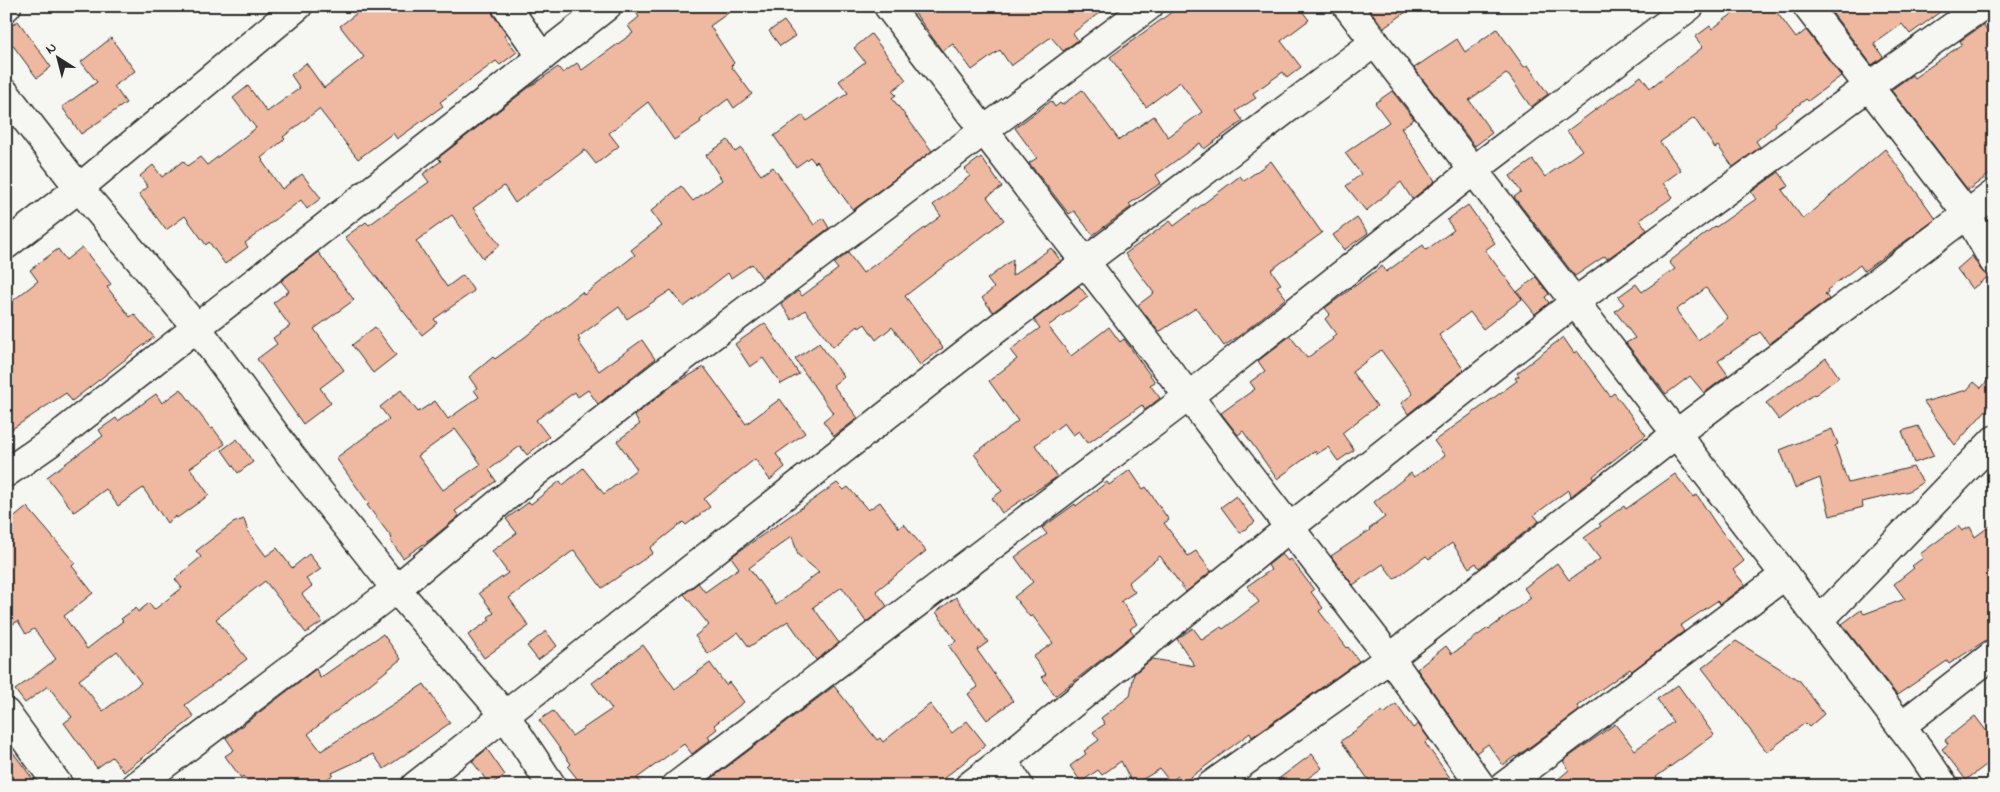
<svg xmlns="http://www.w3.org/2000/svg" width="2000" height="792" viewBox="0 0 2000 792" font-family="'Indie Flower',sans-serif">
  <style>
    .building { fill: #eeb9a0; stroke: #2b2b2b; fill-rule: evenodd }
    .lines { fill: none; stroke-linecap: round; stroke-linejoin: round }
    .minor-casing { stroke: #2b2b2b; stroke-width: 31 }
    .minor { stroke: #f6f6f2; stroke-width: 28 }
  </style>
  <rect width="100%" height="100%" fill="#f6f6f2"/>
  <filter id="ink" filterUnits="userSpaceOnUse"><feTurbulence type="fractalNoise" baseFrequency=".02" numOctaves="2"/><feDisplacementMap in="SourceGraphic" scale="10" xChannelSelector="R" yChannelSelector="G"/><feConvolveMatrix kernelMatrix="1 2 1 2 8 2 1 2 1" color-interpolation-filters="sRGB"/></filter>
  <g filter="url(#ink)">
    <g class="building">
      <path d="M366,6H491L493,15L507,34L504,36L517,52L500,65L496,61L440,102L443,106L397,139L393,133L358,159L319,109L283,137L285,139L261,158L263,160L262,161L282,189L302,174L321,198L307,209L301,200L245,243L248,247L225,264L209,242L206,245L185,216L166,230L139,194L148,187L140,176L153,165L162,177L183,161L187,166L200,157L207,165L256,128L233,98L248,86L267,112L300,88L291,75L306,63L324,88L364,57L340,26Z"/>
      <path d="M632,6H738L710,26L734,63L731,66L752,94L734,108L728,99L700,120L701,122L674,140L648,102L609,133L619,146L596,164L585,150L515,203L504,186L473,208L500,245L483,258L452,215L416,241L447,287L463,275L474,291L434,319L437,323L422,335L345,237L366,222L369,225L429,182L423,174L441,161L438,158L528,88L558,67L563,73L577,63L582,70L633,33L628,26L639,17Z"/>
      <path d="M910,6H1108L1073,33L1078,40L1063,51L1051,37L1011,66L1000,50L972,70L953,44L942,51Z"/>
      <path d="M1180,6H1298L1309,20L1281,41L1301,67L1287,78L1283,72L1253,93L1256,98L1236,111L1243,121L1204,149L1200,143L1156,175L1161,183L1129,204L1131,207L1093,235L1074,211L1069,214L1029,163L1037,158L1015,128L1051,101L1055,107L1060,103L1062,105L1082,90L1119,140L1154,116L1168,137L1202,112L1180,82L1146,107L1110,57Z"/>
      <path d="M1367,6H1414L1384,28Z"/>
      <path d="M1743,6H1772L1796,38L1806,30L1841,76L1808,101L1806,99L1775,123L1776,125L1756,141L1760,147L1733,167L1718,146L1715,148L1694,118L1660,142L1681,170L1663,183L1673,197L1640,220L1647,230L1607,259L1605,256L1575,276L1514,197L1521,192L1510,176L1533,160L1545,177L1582,150L1567,131L1641,76L1650,88L1703,47L1695,37L1710,26L1712,29Z"/>
      <path d="M1827,6H1948L1910,34L1902,24L1874,44L1883,57L1872,65Z"/>
      <path d="M18,21L51,67L37,78L6,36V29Z"/>
      <path d="M784,21L795,36L780,46L769,31Z"/>
      <path d="M1983,25L1994,41V171L1968,190L1891,90L1912,75L1914,78L1962,44L1960,41Z"/>
      <path d="M1497,29L1524,67L1528,65L1548,94L1531,107L1509,76L1506,74L1469,100L1492,133L1475,146L1414,68L1457,39L1465,52Z"/>
      <path d="M871,34L906,80L892,91L896,95L892,98L932,151L853,210L817,161L815,163L810,157L796,167L774,136L803,115L807,121L848,93L839,81L865,62L854,48Z"/>
      <path d="M111,38L135,71L114,86L126,103L81,134L62,107L97,82L81,62Z"/>
      <path d="M1392,91L1414,119L1401,128L1435,181L1412,199L1401,182L1366,211L1346,186L1361,174L1345,153L1389,122L1375,103Z"/>
      <path d="M728,140L735,152L741,148L761,175L773,167L814,225L823,218L829,228L762,278L752,264L731,278L728,273L684,307L671,290L627,319L619,307L578,337L580,340L578,341L599,371L642,340L655,359L598,404L588,390L578,397L575,392L536,420L549,437L527,455L520,446L489,470L496,481L455,511L459,516L431,539L403,558L390,540L392,538L367,505L369,504L336,458L389,419L380,407L401,390L418,412L435,401L448,419L479,397L474,390L477,388L469,377L493,357L495,359L525,337L582,292L584,295L635,255L631,250L662,226L651,211L681,186L693,201L722,180L706,155ZM455,429L481,464L443,490L418,456Z"/>
      <path d="M1885,149L1936,219L1864,271L1860,265L1827,290L1828,292L1825,294L1829,299L1769,344L1760,332L1718,361L1728,375L1704,393L1690,376L1666,394L1626,343L1635,338L1615,311L1624,304L1618,297L1636,284L1642,292L1675,269L1669,262L1715,226L1716,227L1756,199L1751,192L1779,172L1789,186L1782,190L1803,219ZM1706,288L1728,318L1698,340L1676,310Z"/>
      <path d="M981,157L1002,187L987,197L1004,220L905,296L943,348L920,365L892,327L876,340L865,324L859,328L858,326L833,347L805,310L792,320L781,304L798,291L802,296L838,269L834,264L848,253L863,273L899,247L941,216L933,205L970,176L965,169Z"/>
      <path d="M1271,161L1322,233L1271,270L1281,284L1277,286L1286,298L1239,336L1224,346L1196,308L1159,332L1138,305L1154,293L1125,254L1170,221L1174,226L1240,176L1244,181Z"/>
      <path d="M1468,205L1495,243L1485,250L1522,299L1483,329L1470,312L1439,335L1464,370L1408,414L1401,403L1413,394L1381,350L1352,372L1377,406L1342,433L1354,450L1338,461L1328,447L1317,454L1315,451L1277,479L1243,431L1238,435L1221,413L1255,389L1250,382L1265,371L1258,361L1290,336L1307,358L1333,339L1332,337L1336,334L1325,319L1330,314L1325,308L1382,266L1386,272L1423,245L1426,250L1454,230L1447,220Z"/>
      <path d="M1357,218L1368,233L1344,250L1333,235Z"/>
      <path d="M82,247L111,284L107,287L130,317L134,314L154,337L72,401L66,393L6,433V306L38,281L30,270L58,249L66,260Z"/>
      <path d="M1051,248L1061,261L993,312L982,298L994,288L987,279L1013,259L1012,276Z"/>
      <path d="M318,252L354,300L314,329L344,370L320,388L331,403L303,424L257,359L277,344L273,338L290,326L273,303L289,291L281,281Z"/>
      <path d="M1972,256L1981,270L1989,276L1972,289L1957,269Z"/>
      <path d="M1536,277L1549,294L1545,297L1549,303L1535,314L1517,292Z"/>
      <path d="M1079,286L1088,297L1048,326L1071,356L1109,327L1120,342L1124,339L1155,382L1150,385L1160,398L1145,410L1142,405L1088,443L1079,431L1073,435L1064,423L1035,445L1057,477L1002,513L992,498L1002,491L974,454L1018,421L989,381L1017,359L1010,350L1040,328L1034,320Z"/>
      <path d="M765,323L799,374L781,384L763,358L750,367L735,344Z"/>
      <path d="M375,327L396,355L373,373L352,345Z"/>
      <path d="M1563,337L1574,353L1577,351L1610,396L1614,393L1646,435L1593,476L1594,478L1570,497L1568,490L1534,515L1539,521L1479,568L1476,563L1469,568L1452,543L1429,559L1426,556L1394,579L1383,564L1353,585L1331,556L1370,530L1369,529L1385,517L1374,502L1411,473L1414,477L1445,456L1434,441L1517,381L1515,378L1519,376L1517,373Z"/>
      <path d="M819,343L844,377L833,385L858,418L834,436L823,421L833,413L795,359Z"/>
      <path d="M1826,358L1839,377L1815,395L1814,394L1779,420L1766,403Z"/>
      <path d="M704,367L746,424L780,399L805,433L776,454L785,467L770,480L755,459L704,499L710,507L686,525L683,522L650,548L653,553L602,588L574,550L509,598L529,626L484,658L468,635L490,620L488,617L494,613L479,593L508,573L492,551L517,533L506,519L529,502L531,504L560,481L563,485L583,468L604,494L637,469L617,441L640,424L634,416L673,385Z"/>
      <path d="M1994,373V401L1955,445L1924,402L1967,390L1974,382L1981,388Z"/>
      <path d="M181,389L211,429L213,428L225,444L190,468L209,495L177,518L176,516L167,523L143,488L118,506L106,489L74,512L47,477L103,436L99,430L116,418L118,421L156,394L162,403Z"/>
      <path d="M1918,426L1934,456L1914,463L1902,431Z"/>
      <path d="M1832,429L1838,444L1835,446L1848,483L1913,467L1923,482L1909,491L1862,502L1863,507L1830,516L1820,478L1795,488L1780,450Z"/>
      <path d="M237,439L253,462L238,473L222,450Z"/>
      <path d="M1130,470L1143,489L1146,487L1169,520L1164,523L1188,556L1196,551L1211,571L1186,592L1160,556L1128,583L1135,592L1121,601L1137,624L1130,629L1134,634L1055,696L1042,677L1046,674L1033,657L1053,643L1032,615L1030,617L1014,597L1033,582L1015,557L1047,534L1042,528L1075,504L1076,506L1107,482L1109,485Z"/>
      <path d="M1675,474L1693,497L1697,495L1716,524L1744,561L1733,570L1745,585L1720,604L1717,601L1680,626L1684,631L1632,671L1630,669L1577,706L1580,710L1516,757L1515,756L1503,765L1488,744L1476,753L1417,669L1446,646L1452,654L1488,628L1489,629L1531,598L1524,588L1557,563L1569,580L1600,559L1584,538L1601,526L1599,524L1624,506L1626,509Z"/>
      <path d="M837,483L844,490L848,487L868,510L880,502L899,528L904,524L926,551L876,591L887,606L866,622L842,587L813,607L839,643L816,660L788,621L749,647L738,632L708,654L695,636L709,625L684,594L698,583L705,592L739,568L731,557ZM792,536L798,555L819,572L776,605L749,568Z"/>
      <path d="M1236,496L1255,522L1240,533L1221,507Z"/>
      <path d="M27,507L75,563L72,566L93,593L64,616L87,649L123,621L121,619L136,608L138,612L149,603L154,610L182,588L175,579L201,557L196,551L233,523L244,519L248,532L266,556L277,548L292,568L309,554L321,569L306,579L312,586L302,594L322,622L306,633L265,581L216,619L247,659L185,705L194,717L124,772L112,757L97,768L64,723L72,717L48,686L25,703L15,690L56,659L34,629L26,634L18,621L13,624L6,614V524ZM117,651L141,683L103,711L79,680Z"/>
      <path d="M1994,523V635L1949,664L1947,661L1897,695L1842,624L1861,610L1864,614L1905,599L1894,584L1914,568L1912,566L1923,558L1920,554L1958,526L1962,531L1970,527L1975,537Z"/>
      <path d="M1282,554L1288,561L1291,559L1314,590L1311,592L1323,608L1319,611L1347,648L1348,647L1359,661L1252,737L1250,733L1183,783L1178,776L1170,782L1160,769L1133,785L1121,761L1102,775L1098,770L1081,782L1070,766L1086,754L1084,751L1099,740L1093,732L1105,724L1101,718L1130,696L1134,674L1152,659L1195,666L1177,639L1193,628L1202,640L1221,627L1223,629L1259,602L1247,586L1271,570L1268,565Z"/>
      <path d="M956,597L988,642L977,650L1013,701L987,720L968,694L978,687L949,646L956,641L936,612Z"/>
      <path d="M546,631L557,646L538,660L527,646Z"/>
      <path d="M383,634L401,659L308,734L321,751L424,684L450,723L384,769L373,754L332,773L333,775L315,786H250L243,776L241,778L225,756L234,750L226,738L316,669L320,678Z"/>
      <path d="M1736,641L1800,681L1824,714L1809,727L1805,723L1767,752L1702,668Z"/>
      <path d="M643,645L675,689L710,663L726,685L729,682L744,702L714,725L717,729L708,736L710,740L692,754L684,744L637,778L643,786H583L568,767L571,764L539,720L553,711L572,736L612,709L592,683Z"/>
      <path d="M1678,685L1714,735L1656,777L1662,786H1550L1569,770L1563,761L1615,724L1635,750L1673,722L1657,699Z"/>
      <path d="M834,686L877,740L880,738L883,742L930,704L952,733L967,721L986,745L944,778L950,786H716L711,779Z"/>
      <path d="M1396,704L1413,728L1418,724L1429,739L1425,743L1456,786H1373L1341,741L1382,711L1384,714Z"/>
      <path d="M1975,716L1994,741V759L1966,780L1942,749L1948,744L1945,740Z"/>
      <path d="M6,743L38,786H6Z"/>
      <path d="M487,749L505,775L490,785L472,761Z"/>
      <path d="M1312,754L1322,768L1297,786H1269Z"/>
    </g>
    <g class="lines">
      <g class="minor-casing">
        <g id="minor">
          <path d="M506,6L542,57"/>
          <path d="M888,6L1390,658L1481,786"/>
          <path d="M1347,6L1921,752L1944,786"/>
          <path d="M1807,6L1967,214L1994,262"/>
          <path d="M6,7L7,6"/>
          <path d="M6,94L79,188L197,328L291,456L396,589L505,715L552,786"/>
          <path d="M6,245L79,188L298,6"/>
          <path d="M6,473L48,444L607,6"/>
          <path d="M1820,620L1994,440"/>
          <path d="M6,713L59,786"/>
          <path d="M1901,726L1994,654"/>
          <path d="M1003,760L1019,786"/>
          <path d="M136,786L396,589L536,472L684,357L1149,6"/>
          <path d="M415,786L990,334L1375,42"/>
          <path d="M676,786L1189,396L1474,170L1690,6"/>
          <path d="M969,786L1003,760L1289,528L1575,302L1869,86L1982,6"/>
          <path d="M1210,786L1390,658L1676,434L1994,194"/>
          <path d="M1504,786L1785,575"/>
        </g>
      </g>
      <use href="#minor" class="minor"/>
    </g>
  </g>
  <rect width="2000" height="792" fill="none" stroke="#f6f6f2" stroke-width="25"/>
  <rect x="12" y="12" width="1975" height="767" fill="none" stroke="#2b2b2b" stroke-width="2" filter="url(#ink)"/>
  <g transform="translate(58 58) rotate(324)" stroke="#f6f6f2" stroke-width="4" paint-order="stroke">
  <path d="M0-4L9 19L0 12L-9 19Z" fill="#2b2b2b"/>
  <text y="-8" font-size="14" font-weight="bold" text-anchor="middle" fill="#2b2b2b">N</text>
  </g>
</svg>
